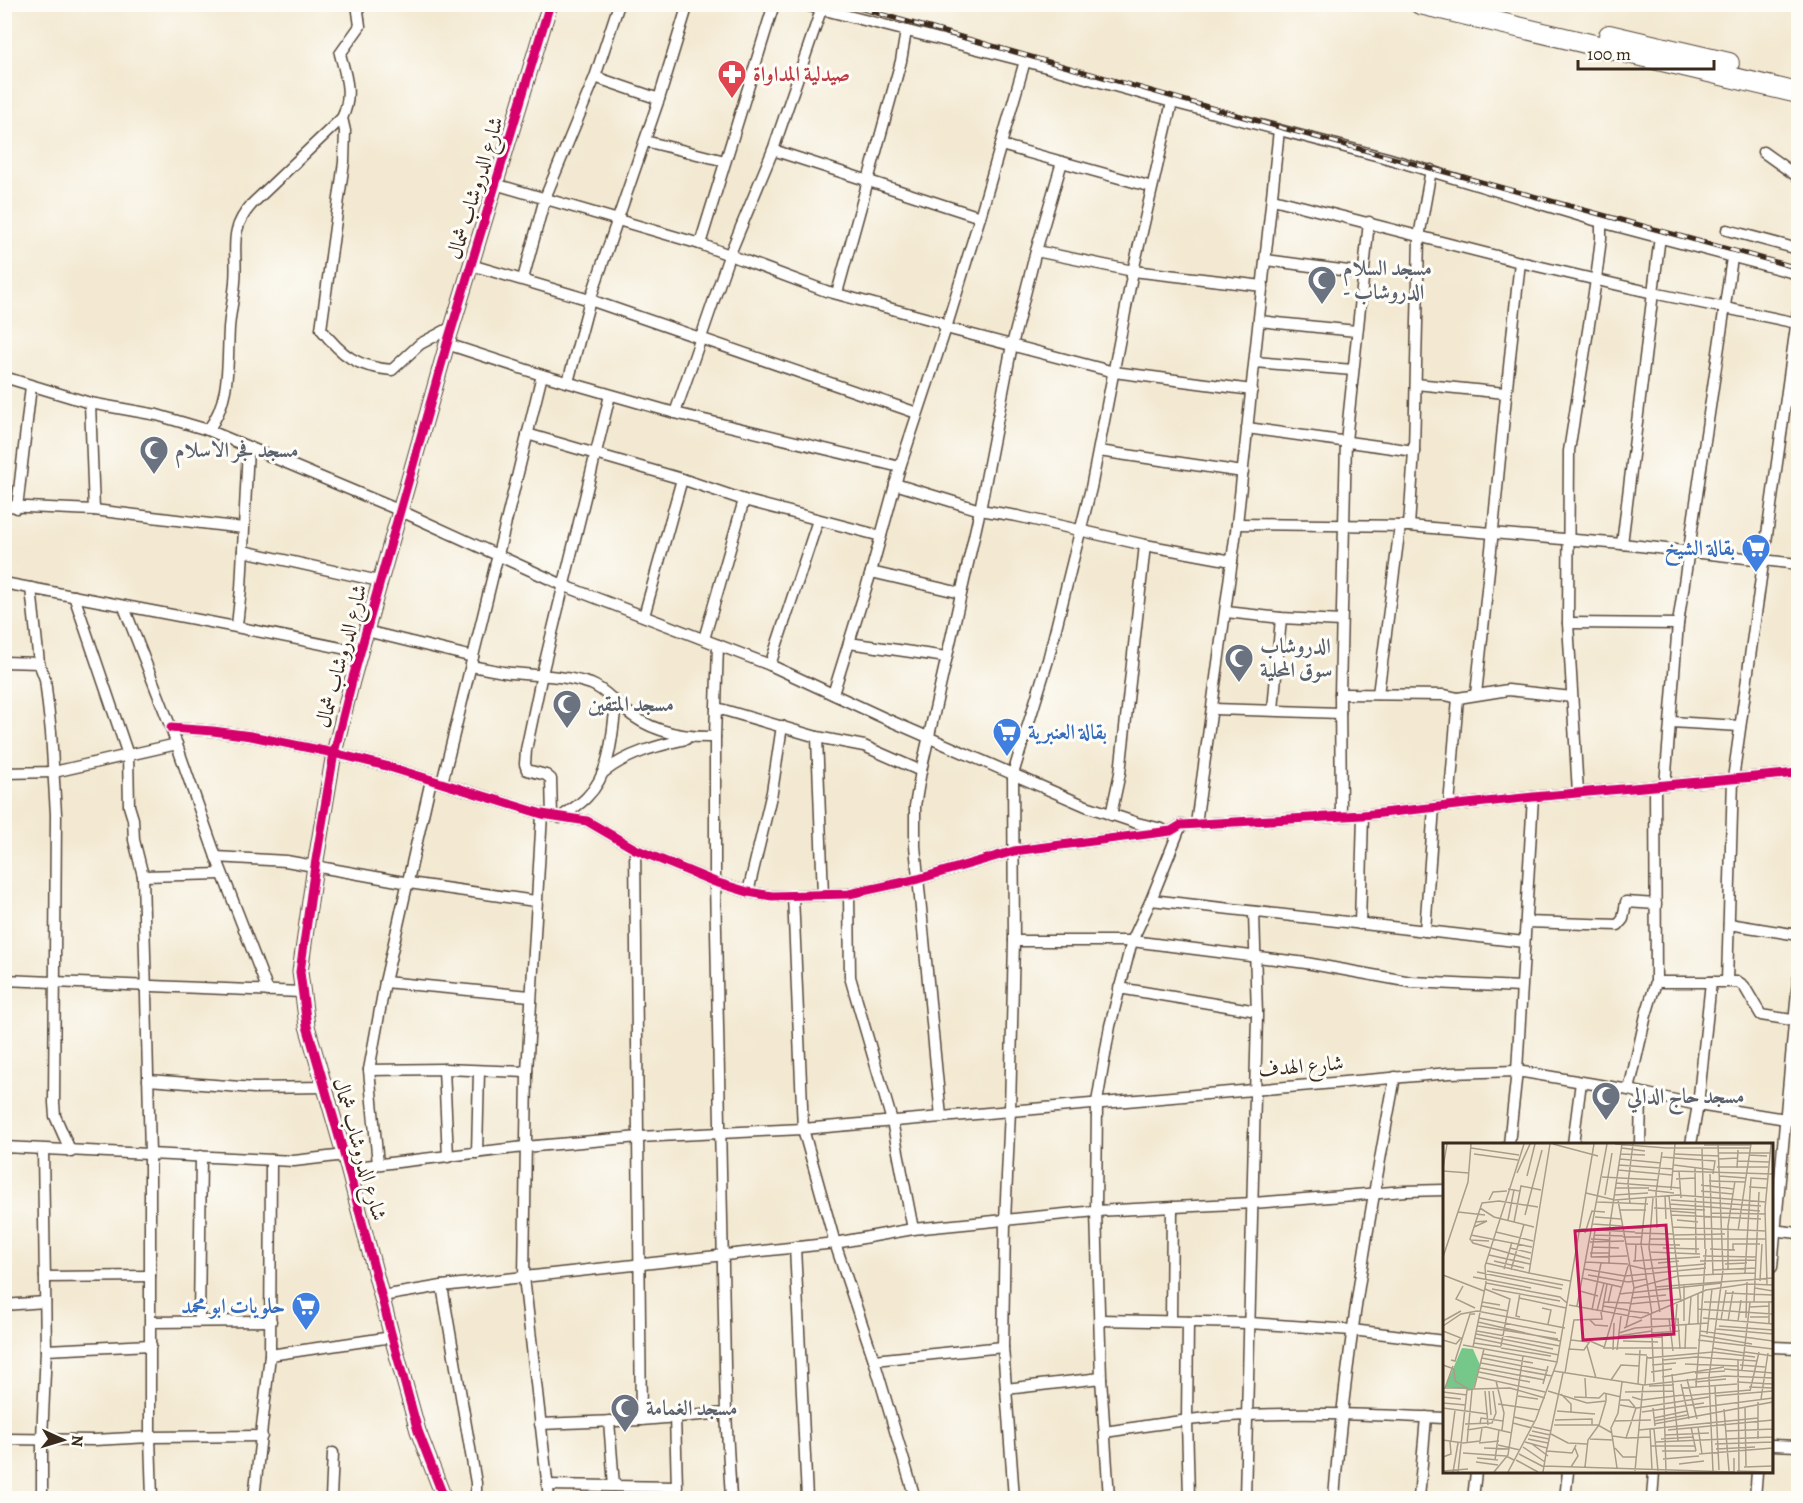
<svg xmlns="http://www.w3.org/2000/svg" width="1803" height="1503" viewBox="0 0 1803 1503" font-family="Alegreya,Amiri,serif">
  <style>
    .lines { fill: none; stroke-linecap: round; stroke-linejoin: round }
    .street-casing { stroke: #574739; stroke-width: 13 }
    .secondary-casing { stroke: #574739; stroke-width: 17 }
    .highway-casing { stroke: #574739; stroke-width: 22 }
    .street { stroke: #fff; stroke-width: 10 }
    .secondary { stroke: #fff; stroke-width: 15 }
    .highway { stroke: #fff; stroke-width: 20 }
    .rail-casing { stroke: #3b2a1e; stroke-width: 5 }
    .rail { stroke: #fdfcf7; stroke-width: 3; stroke-dasharray: 9; stroke-linecap: butt }
    .cycleway-casing { stroke: #fdfcf7; stroke-width: 13 }
    .cycleway { stroke: #d6006c; stroke-width: 9 }
    .labels { text-anchor: middle; stroke-width: 6; stroke-linejoin: round; paint-order: stroke }
    .health-label { font-size: 21px; font-weight: bold; fill: #be3a42; stroke: #fdfcf7; text-anchor: start }
    .street-label { font-size: 21px; fill: #3b2a1e; stroke: #fdfcf7 }
    .worship-label { font-size: 21px; font-weight: bold; fill: #5b616d; stroke: #fdfcf7; text-anchor: start }
    .shop-label { font-size: 21px; font-weight: bold; fill: #366cbe; stroke: #fdfcf7; text-anchor: end }
    .inset-road { fill: none; stroke: #a99d8a; stroke-width: 1.5 }
    .view { fill: #c2185b; fill-opacity: 0.15; stroke: #c2185b; stroke-width: 3 }
    .inset-edge { fill: none; stroke: #3b2a1e; stroke-width: 3 }
  </style>
  <rect width="100%" height="100%" fill="#fdfcf7"/>
  <filter id="ink" filterUnits="userSpaceOnUse"><feTurbulence type="fractalNoise" baseFrequency=".0167" numOctaves="2"/><feDisplacementMap in="SourceGraphic" scale="12" xChannelSelector="R" yChannelSelector="G"/><feConvolveMatrix kernelMatrix="1 2 1 2 8 2 1 2 1" color-interpolation-filters="sRGB"/></filter>
  <filter id="wash" filterUnits="userSpaceOnUse"><feTurbulence type="fractalNoise" baseFrequency=".008" numOctaves="4" result="noise"/><feDisplacementMap in="SourceGraphic" scale="24" xChannelSelector="R" yChannelSelector="G"/><feGaussianBlur stdDeviation="1.35" result="paint"/><feColorMatrix in="noise" values="0 0 0 0 0 0 0 0 0 0 0 0 0 0 0 0 0 1.4 0 .05"/><feComposite in="paint" operator="in"/></filter>
  <g filter="url(#wash)">
    <rect width="100%" height="100%" fill="#f3e9d2"/>
  </g>
  <g filter="url(#ink)">
    <g class="lines">
      <g class="street-casing">
        <g id="street">
          <path d="M801,4L1025,61L1172,102L1387,158L1601,222L1798,274"/>
          <path d="M595,77L659,99"/>
          <path d="M342,118L345,131L344,162L321,329C342,356 357,367 392,370L420,344L452,327"/>
          <path d="M645,141L725,161"/>
          <path d="M1001,145L1152,187"/>
          <path d="M773,150L980,217"/>
          <path d="M1763,152L1798,177"/>
          <path d="M495,184L700,244L826,291L940,322L946,328L1114,372L1252,390"/>
          <path d="M1273,199L1520,262L1653,293L1797,323"/>
          <path d="M1727,230L1798,249"/>
          <path d="M700,244L774,4"/>
          <path d="M1036,251L1133,271L1263,286"/>
          <path d="M1266,260L1363,273"/>
          <path d="M471,265L590,300L917,413"/>
          <path d="M523,279L545,198L595,77L619,4"/>
          <path d="M837,293L901,61L906,31"/>
          <path d="M1259,321L1356,331"/>
          <path d="M447,344L542,375L675,413L900,467"/>
          <path d="M1255,362L1353,370"/>
          <path d="M4,377L90,403L157,415L208,430L401,511L565,586L770,665L884,718L1086,806L1137,823L1162,829"/>
          <path d="M568,382L590,300L659,99L688,4"/>
          <path d="M1416,384L1505,393"/>
          <path d="M90,403L94,510"/>
          <path d="M675,413L729,256L773,150L821,10"/>
          <path d="M1247,428L1414,451"/>
          <path d="M208,430C231,400 227,364 229,328C230,313 234,297 235,282C238,249 227,232 252,204L342,118C353,96 346,76 340,54L360,26L357,4"/>
          <path d="M527,434L682,479L744,500L881,536"/>
          <path d="M1099,451L1243,472"/>
          <path d="M895,484L980,510L1017,516L1145,545L1232,561"/>
          <path d="M4,506L94,510L243,528"/>
          <path d="M17,508L31,386"/>
          <path d="M1237,524L1409,526L1622,544L1798,564"/>
          <path d="M1409,526L1414,451L1419,237L1431,170"/>
          <path d="M1622,544L1660,236"/>
          <path d="M243,551L379,581"/>
          <path d="M871,572L961,593"/>
          <path d="M4,583C123,606 242,627 360,652"/>
          <path d="M31,588L39,663L45,679L51,732L56,814L54,1103L55,1116L71,1152"/>
          <path d="M74,596L128,755L129,806L133,819L134,840L143,876L150,1154V1437L152,1498"/>
          <path d="M124,607L171,728L216,857L268,991"/>
          <path d="M1226,612L1281,618L1341,621"/>
          <path d="M644,616L682,479"/>
          <path d="M1568,623L1678,624"/>
          <path d="M237,625L241,589L248,448"/>
          <path d="M366,631L473,657"/>
          <path d="M704,639L744,500"/>
          <path d="M849,643L946,657"/>
          <path d="M718,645L715,737V882L726,1413L731,1498"/>
          <path d="M4,662L39,663"/>
          <path d="M770,665L818,520"/>
          <path d="M471,666C482,668 493,670 503,672C532,676 562,674 591,684C604,689 612,700 624,709C649,731 683,738 715,737"/>
          <path d="M833,694L871,572L900,467L946,328L980,217L1025,61"/>
          <path d="M1340,694L1445,695L1458,698L1508,690L1572,697"/>
          <path d="M1378,694L1400,526"/>
          <path d="M1476,694C1492,551 1504,406 1520,262"/>
          <path d="M717,708L817,737L864,746L921,771"/>
          <path d="M1213,709L1340,713"/>
          <path d="M1273,710L1281,618"/>
          <path d="M1671,722L1740,726"/>
          <path d="M171,728L213,731L251,736L334,753L386,766L542,814L587,821L635,849L715,882L748,892L772,896L849,894L918,879L1014,851L1171,831L1181,825L1363,815L1533,797L1798,773"/>
          <path d="M817,737L823,895"/>
          <path d="M604,772C628,753 657,746 686,739"/>
          <path d="M4,773L54,772L177,744"/>
          <path d="M442,783L542,375"/>
          <path d="M1665,785L1678,624L1732,258L1730,255"/>
          <path d="M1578,793L1568,623L1569,451L1596,280L1601,238V222"/>
          <path d="M1449,805L1458,698"/>
          <path d="M542,814L527,1072L524,1277L549,1498"/>
          <path d="M1111,815L1120,773L1145,545"/>
          <path d="M552,816L551,779L546,775L527,770L525,764L526,750L542,674L610,395"/>
          <path d="M1341,816L1340,694L1346,441L1369,222"/>
          <path d="M560,818C569,810 579,806 587,797C611,773 612,735 616,703"/>
          <path d="M1196,824L1237,524L1279,130"/>
          <path d="M635,849L641,1420"/>
          <path d="M216,857L286,861L409,883L535,901"/>
          <path d="M143,876L222,874"/>
          <path d="M748,892L772,792L782,726"/>
          <path d="M849,894L850,977L892,1121L913,1229"/>
          <path d="M793,896L803,1129L835,1243L874,1360L915,1498"/>
          <path d="M1151,900L1524,942"/>
          <path d="M1526,922L1618,925L1623,919L1626,902L1656,904"/>
          <path d="M1360,924L1363,815"/>
          <path d="M1729,924L1798,935"/>
          <path d="M1425,931L1434,807"/>
          <path d="M1014,941H1132L1306,963L1411,982L1521,987"/>
          <path d="M4,980L301,992"/>
          <path d="M1727,981L1733,779L1798,312"/>
          <path d="M385,982L530,996"/>
          <path d="M1656,982H1738L1744,986L1761,1015L1798,1021"/>
          <path d="M1119,988L1257,1011"/>
          <path d="M444,1069L448,1157"/>
          <path d="M369,1070L444,1069L527,1072"/>
          <path d="M148,1080L254,1088L324,1087"/>
          <path d="M1629,1090L1646,1015L1656,982L1655,786"/>
          <path d="M941,1117L915,846V806L921,771L980,510L1012,345L1036,251L1062,162"/>
          <path d="M1509,1144L1517,1071L1533,797"/>
          <path d="M1573,1144L1581,1082"/>
          <path d="M1640,1144L1641,1093"/>
          <path d="M1691,1144L1698,1105L1711,982"/>
          <path d="M4,1147L294,1161L345,1155"/>
          <path d="M477,1153L479,1071"/>
          <path d="M378,1164L369,1070L385,982L431,780"/>
          <path d="M348,1168L524,1147L639,1137L803,1129L1449,1073L1517,1071L1629,1090L1698,1105L1798,1121"/>
          <path d="M1772,1230L1798,1233"/>
          <path d="M795,1247L807,1498"/>
          <path d="M1772,1267L1798,980"/>
          <path d="M45,1277L150,1276"/>
          <path d="M442,1286L476,1483V1498"/>
          <path d="M382,1296L442,1286L835,1243L913,1229L1096,1211L1253,1203L1405,1191L1444,1190"/>
          <path d="M4,1305L45,1302"/>
          <path d="M1100,1320L1250,1323L1352,1330L1444,1341"/>
          <path d="M199,1321L201,1156"/>
          <path d="M1171,1321L1172,1207"/>
          <path d="M151,1322L271,1321"/>
          <path d="M1188,1322L1187,1420L1189,1498"/>
          <path d="M1772,1347L1798,1348"/>
          <path d="M46,1350L151,1345"/>
          <path d="M270,1355L392,1337"/>
          <path d="M874,1360L1003,1347"/>
          <path d="M1006,1389L1101,1378"/>
          <path d="M609,1421L614,1486"/>
          <path d="M540,1424L641,1420L726,1413"/>
          <path d="M1105,1432C1152,1425 1199,1417 1247,1415C1312,1412 1379,1415 1444,1418"/>
          <path d="M4,1439L94,1440L150,1437L262,1436"/>
          <path d="M1772,1445L1798,1446"/>
          <path d="M547,1485L677,1487L675,1416"/>
          <path d="M42,1498V1438L46,1350L43,1150"/>
          <path d="M254,1498L270,1355L271,1160"/>
          <path d="M331,1498L333,1453"/>
          <path d="M1014,1498L1003,1347L1005,1221L1010,1110L1014,941L1013,774L1048,660L1091,488L1133,271L1172,102"/>
          <path d="M1109,1498L1101,1378L1096,1211L1097,1102L1110,1026L1132,941L1151,900L1181,825"/>
          <path d="M1245,1498L1257,1016L1254,912"/>
          <path d="M1334,1498C1345,1357 1369,1217 1395,1077"/>
          <path d="M1419,1498L1426,1417"/>
          <path d="M1473,1498L1476,1472"/>
          <path d="M1565,1498L1568,1472"/>
          <path d="M1652,1498L1654,1472"/>
          <path d="M1755,1498L1757,1472"/>
        </g>
      </g>
      <g class="secondary-casing">
        <path id="secondary" d="M444,1498L418,1431L392,1337L348,1168L307,1026L300,972L315,866L334,753L352,681L447,344L550,4"/>
      </g>
      <g class="highway-casing">
        <g id="highway">
          <path d="M1420,4L1798,93"/>
          <path d="M1609,35L1729,63"/>
        </g>
      </g>
      <use href="#street" class="street"/>
      <use href="#secondary" class="secondary"/>
      <use href="#highway" class="highway"/>
      <g class="rail-casing">
        <path id="rail" d="M845,4L1279,127L1798,268"/>
      </g>
      <use href="#rail" class="rail"/>
      <g class="cycleway-casing">
        <g id="cycleway">
          <path d="M171,728L213,731L251,736L334,753L386,766L542,814L587,821L635,849L715,882L748,892L772,896L849,894L918,879L1014,851L1171,831L1181,825L1363,815L1533,797L1798,773"/>
          <path d="M444,1498L418,1431L392,1337L348,1168L307,1026L300,972L315,866L334,753L352,681L447,344L550,4"/>
        </g>
      </g>
      <use href="#cycleway" class="cycleway"/>
    </g>
  </g>
  <defs>
    <g id="pharmacy-pin" transform="scale(1.5)"><path d="M0 17L-7.5 6A9.5 9.5 0 1 1 7.5 6Z" fill="#e0444e" stroke="#fdfcf7"/><path d="M-2-6h4v4h4v4h-4v4h-4v-4h-4v-4h4Z" fill="#fff"/></g>
    <g id="mosque-pin" transform="scale(1.5)"><path d="M0 17L-7.5 6A9.5 9.5 0 1 1 7.5 6Z" fill="#6b7280" stroke="#fdfcf7"/><path d="M3.5-4.9A6 6 0 1 0 3.5 4.9A5 5 0 1 1 3.5-4.9Z" fill="#fff"/></g>
    <g id="supermarket-pin" transform="scale(1.5)"><path d="M0 17L-7.5 6A9.5 9.5 0 1 1 7.5 6Z" fill="#3f7fe0" stroke="#fdfcf7"/><path d="M-6-5.5h2.5l.6 2H6L4.5 2H-2.5L-4.4-4H-6ZM-1.5 3.2a1.3 1.3 0 1 0 .1 0ZM3 3.2a1.3 1.3 0 1 0 .1 0Z" fill="#fff"/></g>
  </defs>
  <g fill-rule="evenodd">
    <use href="#pharmacy-pin" x="732" y="74"/>
    <use href="#mosque-pin" x="1322" y="280"/>
    <use href="#mosque-pin" x="154" y="450"/>
    <use href="#supermarket-pin" x="1756" y="548"/>
    <use href="#mosque-pin" x="1239" y="658"/>
    <use href="#mosque-pin" x="567" y="704"/>
    <use href="#supermarket-pin" x="1007" y="732"/>
    <use href="#mosque-pin" x="1606" y="1096"/>
    <use href="#supermarket-pin" x="306" y="1306"/>
    <use href="#mosque-pin" x="625" y="1408"/>
  </g>
  <g class="labels">
    <g class="health-label">
      <text x="753" y="81">صيدلية المداواة</text>
    </g>
    <g class="street-label">
      <text transform="translate(475 188) rotate(-73)" y="7">شارع الدروشاب شمال</text>
      <text transform="translate(341 656) rotate(-75)" y="7">شارع الدروشاب شمال</text>
      <text transform="translate(1301 1066) rotate(-5)" y="7">شارع الهدف</text>
      <text transform="translate(360 1149) rotate(74)" y="7">شارع الدروشاب شمال</text>
    </g>
    <g class="worship-label">
      <text x="1343" y="275">مسجد السلام<tspan x="1343" dy="24">- الدروشاب</tspan></text>
      <text x="175" y="457">مسجد فجر الاسلام</text>
      <text x="1260" y="653">الدروشاب<tspan x="1260" dy="24">سوق المحلية</tspan></text>
      <text x="588" y="711">مسجد المتقين</text>
      <text x="1627" y="1103">مسجد حاج الدالي</text>
      <text x="646" y="1415">مسجد الغمامة</text>
    </g>
    <g class="shop-label">
      <text x="1735" y="555">بقالة الشيخ</text>
      <text x="1028" y="739" text-anchor="start">بقالة العنبرية</text>
      <text x="285" y="1313">حلويات ابو محمد</text>
    </g>
  </g>
  <g transform="translate(1443 1143)">
    <rect width="330" height="330" fill="#f3e9d2"/>
    <path d="M19,205L30,206L37,222L30,247L2,244Z" fill="#75c78a"/>
    <path class="inset-road" d="M110,1L155,13M172,1L223,5M261,2H308M28,5L76,12M179,5L202,8M223,5H308M259,6L262,106M276,10H328M31,11L75,17M178,11L202,12M232,11L276,13M306,12L324,13M219,14L272,18L270,31M177,16L218,20M276,16L295,15M294,18L326,19M176,22L230,26M231,22L271,27M252,24L253,110M274,24H325M0,25L4,1M294,25L295,7M175,27L229,32M0,28L26,30M230,28L330,31M236,28L238,55M74,30L87,1M267,31L270,132M84,33L92,1M276,33L303,35M159,34L215,37M307,35L325,36M233,36L252,35M266,38L303,39M173,40L237,45M258,42L291,46M306,44L324,45M173,45H206M65,46L77,48L71,79M205,47L231,50M228,47L232,1M77,48L78,43L98,47M258,48L290,51M143,50L172,57L235,52L323,59M162,52L169,10M171,52L205,50M222,53L223,76M226,53L238,159M203,55L198,101L209,171M210,55L206,105L217,169M46,57L50,49L64,48M175,57L191,145L183,184M228,57L318,63M154,59L205,61M187,61L185,40L190,1M227,61L317,68M37,65L51,74L91,84M211,65L262,67M176,67H203M228,68L253,70M15,69L42,72M268,70L323,71M82,72L99,7M228,72L318,76M152,74L178,76M65,77L71,47M234,77L255,79M150,81L179,83M31,84L44,78L32,79M230,84L323,88M179,85H200M214,85L213,50L219,9M138,86L192,89M295,88L308,1M53,89L90,98M142,90L149,68L162,69M192,90L230,91M28,92L89,104M151,92L180,93M230,92L282,91M180,94H199M148,96L166,97M206,96H323M27,97L46,98M147,99L181,98M182,101L237,102M149,104L176,105M67,105L88,110M220,105L256,106M267,106L292,107M290,107V101H317M206,109L257,111M147,110H166M46,112L87,121M260,113L313,114M0,114L25,39L28,1M148,114L184,113M148,114L152,87M87,116L30,100L27,96L39,60L56,58L95,64M51,118L81,125M190,118L257,114M257,118L313,117M142,119L185,121M192,119L193,101M43,120L86,130L107,1M166,120L167,81L179,1M215,120L236,118M282,121L304,120M185,122L202,126L263,121M185,123L161,205H254M61,126L69,99M141,126L182,133L263,125M68,127L81,81M270,127L313,125M285,127V83L292,38M44,128L120,142M34,129L119,146M86,130L127,138M302,130L308,35M279,131L313,130M0,132L41,148M145,132L185,139L204,136M30,134L88,145M139,135L178,144M317,138L319,101M43,140L117,154L124,160M324,141L322,66L328,1M20,143L13,156L32,165M212,144L330,135M191,145L235,133L279,131M312,145L330,148M42,146L67,156L58,203M49,146L117,158M137,148L155,153M283,150L329,152M176,151L279,140M255,151V181M76,155L123,165M189,155L223,152M326,158V181M39,159L57,162M161,159L187,160M261,159H330M311,159L316,49M165,160L169,142M187,161L238,156M126,162L198,175L263,147L304,141L330,142M39,163L65,168M134,163L164,1M160,163L185,167M307,164L326,163M99,165L108,167L105,181M255,166L330,171M149,167L158,120M154,168L161,140M185,168L206,170M159,169L164,141M208,171L211,239M77,174L73,173L77,150M307,174H326M36,175L113,190M226,175L230,208M260,175L330,181M303,175L304,139M146,176L152,182L165,183M209,176H236M235,176L237,206M278,177L283,147M0,178L18,168M241,178V142M285,178L290,148M295,178L298,157M35,179L117,198M246,181L248,154M0,183L18,171L34,168L122,185M35,183L115,196M276,183L330,187M181,185L199,177M273,186L330,191M0,188L18,195L13,201L0,197M34,188L117,203M232,188L234,161M257,188L330,198M219,189L223,329M176,190L192,185L265,180M209,190L237,188M33,191L110,206M264,191L269,146M256,192L309,201M175,193L209,188M32,195L116,212M180,195L219,194M128,197L146,199M255,197L330,206M180,198L215,199M31,200L58,204M20,202L114,219M144,203L153,235M30,204L43,140L42,123L81,1M58,205L108,213M270,205L302,210M242,206L243,181M126,207L131,177L159,176L158,169M170,207L171,180M174,207L178,173M270,209L312,214M302,209L330,213M40,211L90,220M182,211L204,212M39,215L105,228M204,215L270,209M295,216L296,328M8,217L12,218L27,171H32M220,217L253,214L314,218M38,220L109,233M242,221L295,223M0,222L11,226L12,238L24,245H0M209,222L233,220M297,222L322,224M37,225L102,237M281,226L330,230M299,227L307,159M111,228L201,242L282,233L330,235M36,229L87,239M208,229L229,226M122,230L126,206L141,207L147,198L161,204M252,230L282,228M229,231L235,298M35,234L102,249M219,234L281,224M142,235L143,254M244,236L254,276M168,237L178,222L196,223M53,238L61,270L59,287M252,239L283,236M294,239L330,241M100,241L105,223M195,241L197,207M238,241L246,276M202,242L204,213M206,243L231,242M272,243L276,327M253,244L263,106M306,244L330,245M2,245L10,223M239,245L294,241M31,246L67,245L102,255M42,248L45,282M46,248L48,272M105,248L144,260L163,258V250M307,248L316,209M0,249L24,252M182,249L230,248M118,251L128,261V270M75,253L95,256M240,253L307,247M272,253L330,248M0,254L18,256M131,254L156,255L161,250L178,254M189,254L199,257L240,252M318,256L325,210M177,257H186L192,264M315,259V296M0,260L23,262M55,261L97,267M177,262L194,265L266,254M302,264L303,323M0,265L45,271M210,265L212,283M252,265L330,255M281,266L286,328M114,268L152,271M199,269L261,260M71,274L92,279M211,275L244,268M112,277L149,276V282M171,278L208,277M211,278L244,272M70,280L89,285M22,281L49,280L53,270L50,248M37,281L38,275L60,278M211,281L330,259L329,329M111,282H155L169,290M90,284L108,288M248,284L253,308M255,284L259,311M207,286L209,327M211,286L215,328M24,287L43,284L69,290M196,287L315,275M225,287L330,277M89,288L107,292M283,288L330,286M108,291L125,300L144,301M86,292L106,296M222,292L266,290M170,293L183,295L193,265M183,295L207,294M85,296L105,300M147,296L170,297M218,296L250,294M0,297L20,300L37,298L39,285M8,298L12,267M82,299L104,305L100,329M213,299L329,294M24,300L29,247M36,300L56,298M89,301L105,313M272,301L330,299M55,302L77,307M207,303H252M80,304L102,319M41,305L66,306M172,305L180,314H194M104,306L120,230M273,306L312,304M104,308L129,310L133,302M219,308H253M20,310L63,313L71,317M76,311L101,324M256,311L330,305M0,314L8,311L7,298M34,315L55,317M220,316L256,313M52,317L56,287M73,317L95,329M33,319L55,322M236,321L261,318M101,323L291,329V315M128,324L135,313L132,305M142,324L145,297L156,282L163,258M301,324L330,323M174,325L168,285L175,270L179,239M0,328L25,326M192,328L200,242M294,328L330,329M10,329L15,300M15,329L24,247L31,246L41,206M51,329L65,312L80,213M65,329L93,276L114,219L151,1M270,329L266,234L280,127L275,1"/>
    <path class="view" d="M223,82L231,191L140,197L132,88Z"/>
    <rect width="330" height="330" class="inset-edge"/>
  </g>
  <rect width="1803" height="1503" fill="none" stroke="#fdfcf7" stroke-width="24"/>
  <g transform="translate(63 1440) rotate(94)" stroke="#fdfcf7" stroke-width="4.5" paint-order="stroke">
  <path d="M0-4.5L10 22L0 15L-10 22Z" fill="#3b2a1e"/>
  <text y="-9" font-size="16" font-weight="bold" text-anchor="middle" fill="#3b2a1e">N</text>
  </g>
  <path d="M1578 60v9h136v-9" fill="none" stroke="#3b2a1e" stroke-width="3"/>
  <text x="1587" y="60" font-size="18" fill="#3b2a1e" stroke="#fdfcf7" stroke-width="4.5" paint-order="stroke">100 m</text>
</svg>
